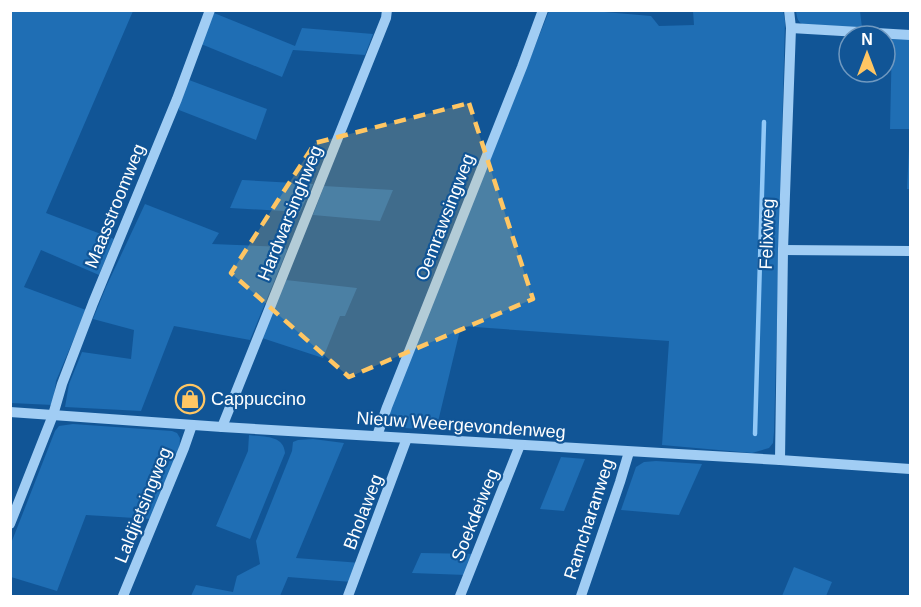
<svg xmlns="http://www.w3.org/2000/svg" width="921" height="607" viewBox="0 0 921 607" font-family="Helvetica,sans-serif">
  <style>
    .green { fill: #1f6eb4 }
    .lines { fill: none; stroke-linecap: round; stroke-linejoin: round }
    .stream { stroke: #92c9f7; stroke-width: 4.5 }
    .minor { stroke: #a1cdf4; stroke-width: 10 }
    .marked { fill: #ffc663; fill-opacity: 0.2; stroke: #ffc663; stroke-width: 4.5; stroke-dasharray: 12 8; stroke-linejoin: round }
    .labels { text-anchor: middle; stroke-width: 4.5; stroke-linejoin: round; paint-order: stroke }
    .street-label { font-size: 18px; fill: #fff; stroke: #115596 }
    .poi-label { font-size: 18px; fill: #fff; stroke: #115596; text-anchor: start }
  </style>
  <rect width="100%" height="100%" fill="#115596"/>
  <g class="green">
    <path d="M10,11H133L46,213L114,239L99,275L41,250L24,287L86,310L56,381L53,405L11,403Z"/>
    <path d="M549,11H593L651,16L659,26L694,25L693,11H783L785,21L774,432L773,443L769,448L752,453L662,445L669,341L461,326L436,430L404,428L390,421L389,414L391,407Z"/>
    <path d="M796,11H860L862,28L804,25C797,22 797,17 796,11Z"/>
    <path d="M214,13L295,46L302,28L373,34L365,55L293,50L282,77L201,44Z"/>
    <path d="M892,39H910V189H907L910,129H890Z"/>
    <path d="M189,80L267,109L256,140L179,110V105Z"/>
    <path d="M242,180H243L313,184L300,212L230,208Z"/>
    <path d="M324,186L393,190L380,221L313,215Z"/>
    <path d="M145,204L219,233L212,244L285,247L287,250L250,340L174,326L141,411L65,407L69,384L82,352L131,359L134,330L93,319L106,287Z"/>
    <path d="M286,280L357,288L345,316H340L323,358L262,338Z"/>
    <path d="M73,424L172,431L177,433L180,438L179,453L151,519L86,515L57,591L11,577L10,546L55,431L59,426Z"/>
    <path d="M249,435C263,437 284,435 285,453L250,539L216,526L248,451Z"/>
    <path d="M313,439L344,443L296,558L361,563L352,582L288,577L280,596H191L196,585L233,592L237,576L260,564L256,541L292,451L293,442L298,440Z"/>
    <path d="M561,457L585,459L564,511L540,509Z"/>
    <path d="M656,461L702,464L679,515L621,510L636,467L644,462Z"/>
    <path d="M421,553L476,554L466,575L412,573Z"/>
    <path d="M794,567L832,582L826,596H782Z"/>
  </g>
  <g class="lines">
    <path class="stream" d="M755,434L764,122"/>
    <g class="minor">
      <path d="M791,28L910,35"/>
      <path d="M783,250L910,251"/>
      <path d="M10,412L222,427L780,460L910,469"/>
      <path d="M222,427L386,18L387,10"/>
      <path d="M377,436L387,407L522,67L543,10"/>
      <path d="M780,460L783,250L791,28L789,10"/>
      <path d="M10,524L53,415L62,384L93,303L177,99L210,10"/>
      <path d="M123,596L184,448L192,425"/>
      <path d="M348,596L407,438"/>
      <path d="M460,596L520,445"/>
      <path d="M581,596L620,482L629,452"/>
    </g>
  </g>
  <path class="marked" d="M469,103L533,299L349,377L231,273L315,143Z"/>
  <defs>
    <g id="shop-ring" transform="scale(1.5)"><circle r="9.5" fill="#115596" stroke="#ffc663" stroke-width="1.5"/><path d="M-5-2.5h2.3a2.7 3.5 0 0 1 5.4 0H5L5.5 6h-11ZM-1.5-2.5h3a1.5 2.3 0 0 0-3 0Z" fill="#ffc663"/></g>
  </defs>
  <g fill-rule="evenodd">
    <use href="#shop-ring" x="190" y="399"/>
  </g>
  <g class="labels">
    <g class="street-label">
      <text transform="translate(115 206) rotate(-68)" y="6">Maasstroomweg</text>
      <text transform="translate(290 213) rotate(-68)" y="6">Hardwarsinghweg</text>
      <text transform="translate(445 217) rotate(-69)" y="6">Oemrawsingweg</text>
      <text transform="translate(767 234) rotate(-88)" y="6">Felixweg</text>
      <text transform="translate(461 425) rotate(4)" y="6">Nieuw Weergevondenweg</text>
      <text transform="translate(143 505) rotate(-68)" y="6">Laldjietsingweg</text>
      <text transform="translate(363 512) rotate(-69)" y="6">Bholaweg</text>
      <text transform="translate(475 515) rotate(-68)" y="6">Soekdeiweg</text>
      <text transform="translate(589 519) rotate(-72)" y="6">Ramcharanweg</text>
    </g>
    <g class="poi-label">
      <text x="211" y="405">Cappuccino</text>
    </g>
  </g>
  <rect width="921" height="607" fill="none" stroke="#ffffff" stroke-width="24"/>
  <g transform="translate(867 54)"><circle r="28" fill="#115596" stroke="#7099c0" stroke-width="1.5"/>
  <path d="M0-4.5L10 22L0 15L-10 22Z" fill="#ffc663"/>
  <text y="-9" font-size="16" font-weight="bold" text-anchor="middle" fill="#ffffff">N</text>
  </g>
</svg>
